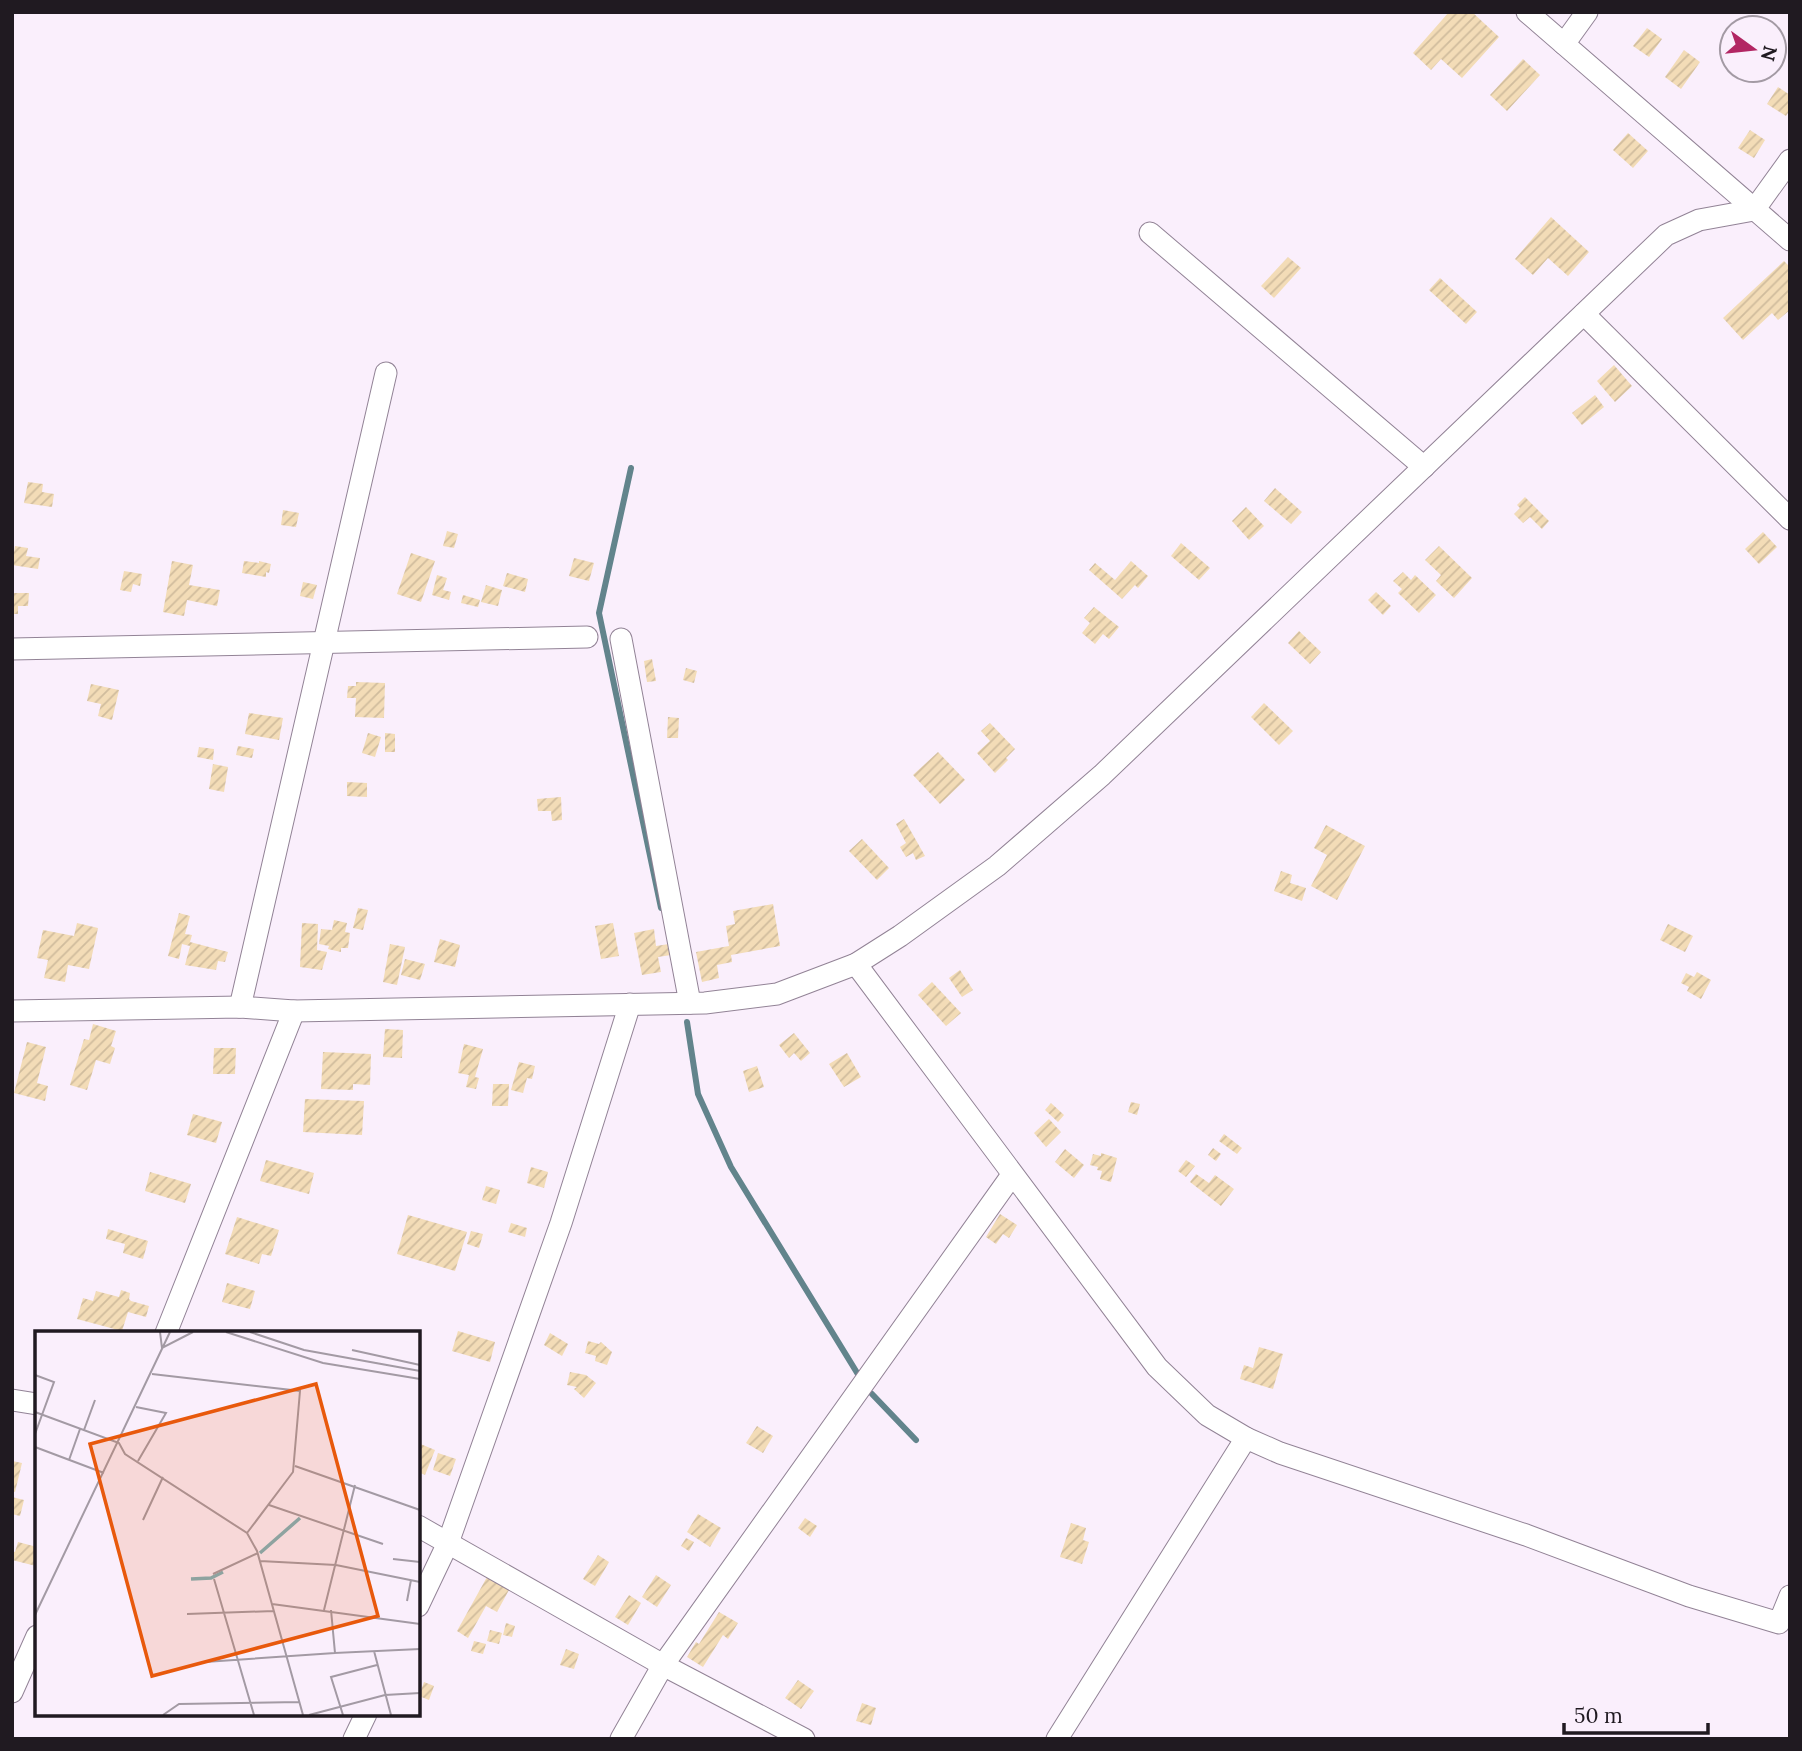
<svg xmlns="http://www.w3.org/2000/svg" width="1802" height="1751" viewBox="0 0 1802 1751" font-family="Lora,serif">
  <style>
    .lines { fill: none; stroke-linecap: round; stroke-linejoin: round }
    .stream { stroke: #62848c; stroke-width: 6 }
    .building { fill: url(#building-hatch) }
    .street-casing { stroke: #928396; stroke-width: 23 }
    .street { stroke: #fff; stroke-width: 21 }
    .inset-river { fill: none; stroke: #7eb1ba; stroke-width: 3.5 }
    .inset-road { fill: none; stroke: #a39aa4; stroke-width: 2 }
    .view { fill: #e8590c; fill-opacity: 0.15; stroke: #e8590c; stroke-width: 3.5 }
    .inset-edge { fill: none; stroke: #201a21; stroke-width: 3.5 }
  </style>
  <defs>
    <pattern id="building-hatch" width="6" height="6" patternUnits="userSpaceOnUse" patternTransform="scale(1.75)"><rect width="6" height="6" fill="#f3dcb7"/><path d="M-1 1l2-2M0 6l6-6M5 7l2-2" fill="none" stroke="#d0bc9d"/></pattern>
  </defs>
  <rect width="100%" height="100%" fill="#faeffc"/>
  <g class="lines">
    <g class="stream">
      <path d="M631,468L599,613L661,908"/>
      <path d="M687,1022L698,1094L731,1167L859,1376"/>
      <path d="M872,1394L916,1440"/>
    </g>
  </g>
  <g class="building">
    <path d="M1449,12H1472L1499,37L1462,78L1441,59L1431,70L1413,53Z"/>
    <path d="M1647,28L1662,39L1649,57L1633,46Z"/>
    <path d="M1684,50L1700,62L1681,89L1665,77Z"/>
    <path d="M1523,59L1540,75L1507,111L1490,95Z"/>
    <path d="M1778,87L1790,95V110L1786,116L1767,104Z"/>
    <path d="M1750,130L1765,140L1754,158L1738,148Z"/>
    <path d="M1628,133L1648,151L1633,168L1613,150Z"/>
    <path d="M1551,217L1589,252L1568,276L1548,258L1533,275L1515,259Z"/>
    <path d="M1288,257L1301,268L1274,298L1261,286Z"/>
    <path d="M1784,261L1790,267V310L1778,320L1772,313L1743,340L1723,318Z"/>
    <path d="M1440,278L1477,312L1466,324L1429,290Z"/>
    <path d="M1614,365L1632,386L1615,402L1597,381Z"/>
    <path d="M1595,395L1604,407L1582,425L1572,413Z"/>
    <path d="M28,482L43,484L42,492L54,494L52,507L24,503Z"/>
    <path d="M1275,488L1302,512L1291,524L1264,501Z"/>
    <path d="M1525,497L1549,521L1542,529L1530,517L1523,523L1514,514L1520,508L1517,505Z"/>
    <path d="M1246,507L1264,526L1249,540L1232,521Z"/>
    <path d="M283,510L299,513L296,527L281,525Z"/>
    <path d="M447,531L458,534L454,548L443,546Z"/>
    <path d="M1763,532L1777,547L1759,564L1745,549Z"/>
    <path d="M1181,543L1210,568L1199,580L1171,556Z"/>
    <path d="M15,546L28,548L26,556L40,558L38,569L12,565Z"/>
    <path d="M1439,546L1472,578L1454,598L1436,581L1441,575L1425,560Z"/>
    <path d="M411,553L435,561L421,602L397,594Z"/>
    <path d="M574,558L594,563L589,581L569,576Z"/>
    <path d="M172,561L193,565L189,585L220,590L217,606L187,600L184,616L163,612Z"/>
    <path d="M244,561L259,563V561L271,564L269,573L266,572V577L242,573Z"/>
    <path d="M1131,561L1148,576L1138,588L1135,585L1122,599L1089,570L1095,563L1115,580Z"/>
    <path d="M124,571L142,574L140,586L133,584L131,592L120,590Z"/>
    <path d="M1403,572L1411,580L1415,575L1436,595L1419,613L1398,593L1402,589L1393,581Z"/>
    <path d="M507,573L528,579L525,592L503,586Z"/>
    <path d="M437,575L447,578L443,590L451,592L449,600L432,595Z"/>
    <path d="M303,582L317,585L313,599L300,596Z"/>
    <path d="M486,585L502,590L498,606L481,602Z"/>
    <path d="M1376,592L1391,606L1383,615L1368,600Z"/>
    <path d="M12,593H29L28,606H18V614H12Z"/>
    <path d="M463,595L480,600L478,607L461,603Z"/>
    <path d="M1094,607L1119,627L1109,639L1103,634L1095,644L1082,633L1090,623L1084,618Z"/>
    <path d="M1299,631L1321,652L1310,664L1288,643Z"/>
    <path d="M652,659L656,681L647,682L644,661Z"/>
    <path d="M686,668L697,671L694,683L683,680Z"/>
    <path d="M356,682L385,683L384,718L355,717L356,698H347L348,686H356Z"/>
    <path d="M91,684L119,690L112,720L98,716L101,704L87,701Z"/>
    <path d="M1264,703L1293,731L1279,745L1251,717Z"/>
    <path d="M249,713L283,718L279,740L245,734Z"/>
    <path d="M668,717L679,718L678,738H667Z"/>
    <path d="M990,723L1015,749L1006,758L1008,760L995,773L977,753L990,741L981,731Z"/>
    <path d="M368,733L381,737L375,757L362,753Z"/>
    <path d="M385,733L395,734V752H385Z"/>
    <path d="M238,746L254,749L252,758L236,755Z"/>
    <path d="M199,747L214,749L213,760L197,757Z"/>
    <path d="M938,752L965,780L940,804L913,775Z"/>
    <path d="M213,764L228,767L224,792L209,789Z"/>
    <path d="M347,782L367,783V797L347,796Z"/>
    <path d="M561,797L562,820L552,821L551,811H538L537,799Z"/>
    <path d="M904,819L925,856L916,860L913,853L906,857L900,847L906,843L896,824Z"/>
    <path d="M1326,825L1365,846L1337,900L1311,886L1327,855L1314,848Z"/>
    <path d="M862,839L889,868L877,880L849,851Z"/>
    <path d="M1281,871L1292,875L1290,883L1306,888L1302,901L1274,891Z"/>
    <path d="M773,904L780,946L731,955L732,962L717,965L719,978L702,982L696,952L729,946L726,926L735,924L733,911Z"/>
    <path d="M358,908L368,910L363,930L353,928Z"/>
    <path d="M179,913L190,916L185,934L192,935L190,942L228,952L225,962L218,961L216,970L185,965L190,946L182,944L179,959L168,956Z"/>
    <path d="M334,920L347,923L345,932L350,933L348,948H341V952L328,949L329,946L319,944L321,929L332,930Z"/>
    <path d="M77,923L98,928L89,969L68,965L65,982L44,978L48,960L37,958L43,930L74,936Z"/>
    <path d="M302,923L318,924L317,950L327,952L322,970L300,967Z"/>
    <path d="M613,923L619,956L601,959L595,926Z"/>
    <path d="M1668,924L1693,936L1685,952L1660,940Z"/>
    <path d="M654,929L656,946L669,944L671,955L658,957L661,972L642,975L634,933Z"/>
    <path d="M440,939L460,945L455,967L434,962Z"/>
    <path d="M390,944L405,947L397,985L383,982Z"/>
    <path d="M405,959L425,964L420,980L401,975Z"/>
    <path d="M960,970L973,990L962,997L949,978Z"/>
    <path d="M1697,972L1711,980L1701,999L1687,991L1689,987L1681,983L1686,973L1694,977Z"/>
    <path d="M932,982L961,1013L946,1026L918,995Z"/>
    <path d="M93,1024L116,1031L111,1046L115,1048L110,1064L96,1060L87,1090L70,1085L84,1039L89,1040Z"/>
    <path d="M385,1029L403,1030L402,1058L383,1057Z"/>
    <path d="M794,1033L810,1053L801,1061L794,1053L789,1058L779,1045Z"/>
    <path d="M27,1042L46,1047L37,1083L48,1086L45,1101L14,1093Z"/>
    <path d="M464,1044L483,1049L475,1077L479,1078L476,1089L466,1087L469,1075L458,1073Z"/>
    <path d="M214,1048H236L235,1074H213Z"/>
    <path d="M323,1052L371,1054L370,1085L353,1084V1090L321,1089Z"/>
    <path d="M847,1053L861,1077L844,1087L829,1064Z"/>
    <path d="M519,1062L535,1066L532,1079L527,1078L523,1093L511,1090Z"/>
    <path d="M757,1066L764,1087L749,1092L743,1071Z"/>
    <path d="M493,1084H509L508,1106H492Z"/>
    <path d="M305,1099L364,1101L362,1135L303,1132Z"/>
    <path d="M1131,1102L1140,1104L1137,1115L1128,1112Z"/>
    <path d="M1051,1103L1064,1115L1058,1122L1045,1110Z"/>
    <path d="M193,1114L222,1122L216,1143L187,1135Z"/>
    <path d="M1049,1119L1061,1132L1046,1147L1034,1133Z"/>
    <path d="M1224,1134L1242,1148L1237,1154L1219,1141Z"/>
    <path d="M1213,1148L1221,1154L1216,1161L1208,1155Z"/>
    <path d="M1065,1149L1084,1165L1074,1178L1055,1162Z"/>
    <path d="M1101,1153L1117,1158L1111,1182L1100,1179L1102,1171L1097,1170L1098,1167L1090,1165L1093,1154L1101,1156Z"/>
    <path d="M266,1160L314,1173L309,1194L260,1181Z"/>
    <path d="M1186,1160L1195,1166L1186,1177L1178,1171Z"/>
    <path d="M531,1167L548,1172L544,1188L527,1183Z"/>
    <path d="M150,1172L191,1184L185,1203L145,1191Z"/>
    <path d="M1196,1174L1209,1183L1215,1175L1234,1189L1221,1206L1190,1182Z"/>
    <path d="M486,1186L500,1190L496,1204L482,1200Z"/>
    <path d="M1000,1214L1017,1225L1009,1238L1003,1234L996,1244L986,1237Z"/>
    <path d="M408,1215L467,1232L455,1271L397,1254Z"/>
    <path d="M237,1217L279,1230L271,1256L262,1254L259,1264L225,1254Z"/>
    <path d="M511,1223L527,1228L525,1237L508,1232Z"/>
    <path d="M108,1229L148,1241L143,1259L123,1253L125,1244L106,1239Z"/>
    <path d="M471,1231L483,1234L479,1248L467,1244Z"/>
    <path d="M227,1283L255,1291L250,1309L222,1302Z"/>
    <path d="M121,1290L130,1293L129,1299L131,1301L149,1306L146,1317L128,1312L122,1331L77,1319L83,1298L93,1301L96,1291L119,1297Z"/>
    <path d="M458,1331L495,1342L490,1362L452,1351Z"/>
    <path d="M550,1333L568,1344L562,1356L544,1345Z"/>
    <path d="M588,1341L599,1344L601,1342L612,1352L607,1365L595,1361L596,1356L585,1353Z"/>
    <path d="M1259,1347L1283,1354L1273,1389L1240,1379L1244,1365L1253,1368Z"/>
    <path d="M570,1372L586,1375L596,1383L584,1398L574,1389L577,1387L567,1385Z"/>
    <path d="M757,1426L773,1436L763,1453L746,1443Z"/>
    <path d="M418,1443L435,1450L425,1475L418,1472Z"/>
    <path d="M438,1453L456,1459L450,1476L433,1470Z"/>
    <path d="M12,1461L22,1463L15,1492L12,1491Z"/>
    <path d="M12,1497L24,1500L20,1516L12,1514Z"/>
    <path d="M698,1514L721,1528L710,1547L687,1532Z"/>
    <path d="M805,1518L817,1526L810,1537L798,1528Z"/>
    <path d="M1071,1523L1086,1528L1083,1540L1089,1542L1082,1564L1060,1557Z"/>
    <path d="M686,1538L694,1542L689,1551L681,1546Z"/>
    <path d="M18,1542L37,1547L36,1566L12,1560V1551L15,1552Z"/>
    <path d="M598,1555L609,1562L595,1586L583,1579Z"/>
    <path d="M656,1575L671,1585L657,1607L642,1597Z"/>
    <path d="M487,1577L509,1590L497,1612L486,1606L468,1638L457,1631Z"/>
    <path d="M629,1595L641,1603L628,1625L615,1617Z"/>
    <path d="M719,1612L738,1623L728,1639L723,1635L703,1667L687,1657L696,1642L699,1644Z"/>
    <path d="M506,1623L515,1626L512,1637L503,1635Z"/>
    <path d="M490,1630L502,1633L499,1644L487,1641Z"/>
    <path d="M474,1641L486,1644L483,1654L471,1651Z"/>
    <path d="M566,1649L579,1654L574,1669L560,1665Z"/>
    <path d="M798,1680L814,1691L801,1709L785,1698Z"/>
    <path d="M424,1682L434,1686L429,1700L419,1696Z"/>
    <path d="M862,1703L876,1708L871,1725L856,1721Z"/>
  </g>
  <g class="lines">
    <g class="street-casing">
      <g id="street">
        <path d="M1527,12L1790,240"/>
        <path d="M1564,44L1587,12"/>
        <path d="M1150,233L1424,467"/>
        <path d="M1584,314L1790,519"/>
        <path d="M621,639L690,1003"/>
        <path d="M12,649L587,637"/>
        <path d="M856,964L1157,1367L1207,1415L1246,1438L1280,1453L1526,1535L1689,1596L1779,1623L1790,1596"/>
        <path d="M240,1007L386,373"/>
        <path d="M12,1011L240,1007L294,1011L705,1003L777,994L856,964L900,936L997,866L1102,775L1666,235L1699,220L1754,210L1790,160"/>
        <path d="M166,1333L294,1011"/>
        <path d="M12,1400L37,1404"/>
        <path d="M418,1526L663,1665L804,1739"/>
        <path d="M418,1606L448,1543L561,1223L630,1004"/>
        <path d="M12,1692L37,1636"/>
        <path d="M354,1739L366,1714"/>
        <path d="M621,1739L663,1665L1012,1175"/>
        <path d="M1057,1739L1246,1438"/>
      </g>
    </g>
    <use href="#street" class="street"/>
  </g>
  <g transform="translate(35 1331)">
    <rect width="385" height="385" fill="#faeffc"/>
    <path class="inset-river" d="M225,222L265,187M156,248L176,247L188,241"/>
    <path class="inset-road" d="M125,1L127,17L158,1M191,1L288,32L385,48M215,1L269,19L385,40M317,19L385,34M117,43L265,60L258,141L212,202M0,44L19,51L0,103M101,76L131,82L103,130M0,81L84,112L90,123L212,202L222,220L268,384M49,99L60,69M0,116L69,142M34,129L45,98M260,135L385,179M234,174L348,213M108,189L128,146M358,228L385,231M225,230L301,234L385,251M178,243L223,222M179,248L219,384M372,270L376,249M237,273L385,293M289,279L320,154M296,279L300,322L385,318M152,283L239,280M0,284L135,1M339,320L356,384M170,331L300,322M128,384L144,373L265,371M274,384L350,364L385,362M308,384L296,346L342,334"/>
    <path class="view" d="M281,53L343,285L117,345L55,113Z"/>
    <rect width="385" height="385" class="inset-edge"/>
  </g>
  <rect width="1802" height="1751" fill="none" stroke="#201a21" stroke-width="28"/>
  <g transform="translate(1753 49) rotate(105)"><circle r="33" fill="#faeffc" stroke="#a39aa4" stroke-width="2"/>
  <path d="M0-5L12 26L0 18L-12 26Z" fill="#b22663"/>
  <text y="-10" font-size="19" font-weight="bold" text-anchor="middle" fill="#201a21">N</text>
  </g>
  <path d="M1564 1723v10h144v-10" fill="none" stroke="#201a21" stroke-width="3.5"/>
  <text x="1574" y="1723" font-size="21" fill="#201a21" stroke="#faeffc" stroke-width="5" paint-order="stroke">50 m</text>
</svg>
